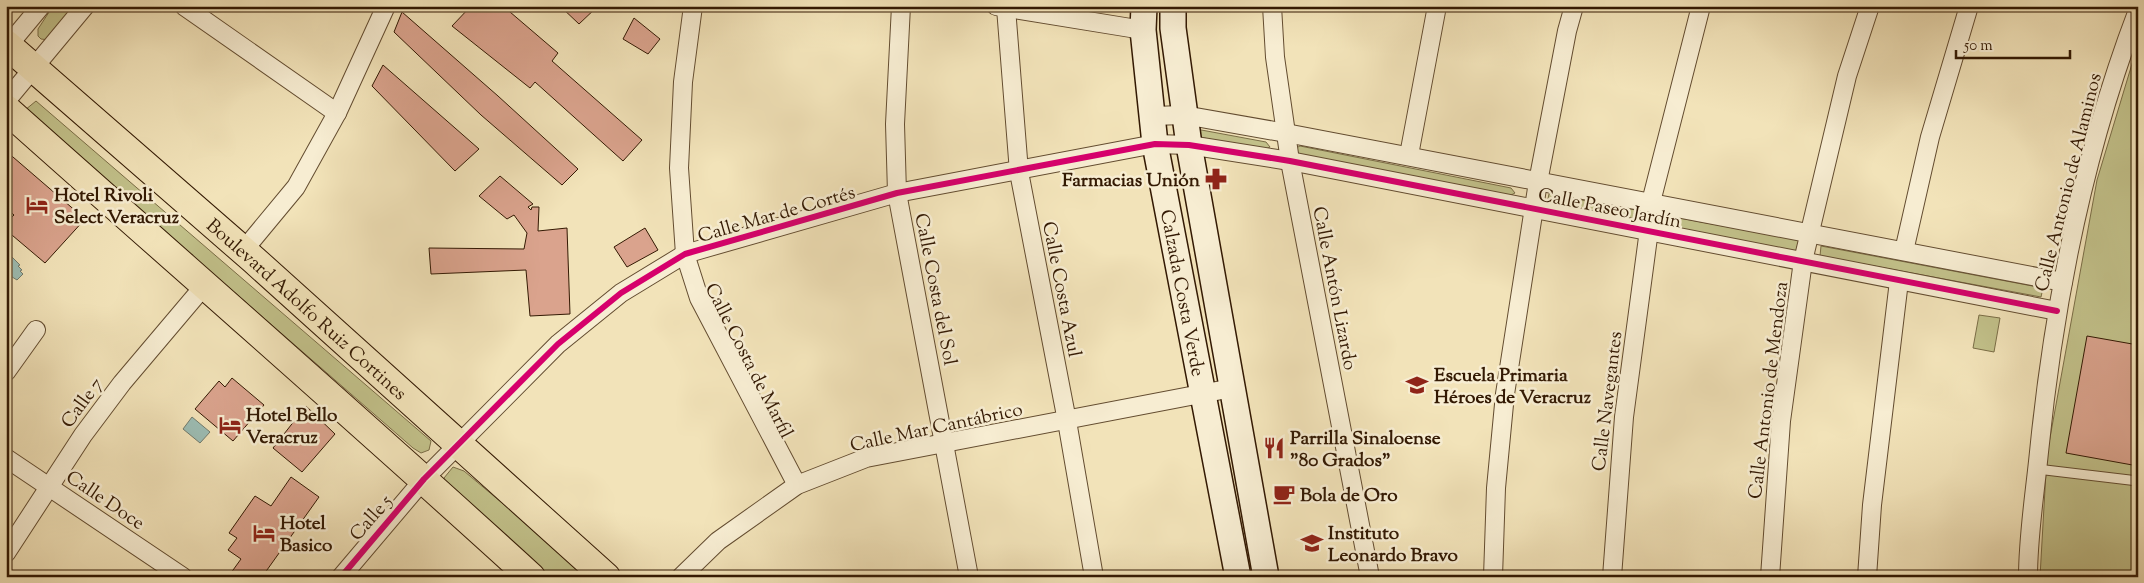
<svg xmlns="http://www.w3.org/2000/svg" width="2144" height="583" viewBox="0 0 2144 583" font-family="'Sorts Mill Goudy',serif">
  <style>
    .green { fill: #c2c18a; stroke: #7a6d46 }
    .water { fill: #9cbdb4; stroke: #727b6d }
    .building { fill: #daa38d; stroke: #331903 }
    .lines { fill: none; stroke-linecap: round; stroke-linejoin: round }
    .service-casing { stroke: #634c30; stroke-width: 11 }
    .minor-casing { stroke: #634c30; stroke-width: 20 }
    .secondary-casing { stroke: #331903; stroke-width: 28 }
    .primary-casing { stroke: #331903; stroke-width: 30 }
    .service { stroke: #f7edd2; stroke-width: 9 }
    .minor { stroke: #f7edd2; stroke-width: 18 }
    .secondary { stroke: #f7edd2; stroke-width: 25 }
    .primary { stroke: #f2e3b9; stroke-width: 28 }
    .cycleway-casing { stroke: #f7edd2; stroke-width: 9 }
    .cycleway { stroke: #d6006c; stroke-width: 6 }
    .labels { text-anchor: middle; stroke-width: 5; stroke-linejoin: round; paint-order: stroke }
    .poi-label { font-size: 19px; font-weight: bold; fill: #331903; stroke: #f7edd2; text-anchor: start }
    .street-label { font-size: 19px; fill: #331903; stroke: #f7edd2 }
  </style>
  <rect width="100%" height="100%" fill="#f2e3b9"/>
  <filter id="stains"><feTurbulence type="fractalNoise" baseFrequency=".004" numOctaves="4"/><feColorMatrix values="0 0 0 0 .2 0 0 0 0 .09 0 0 0 0 .02 0 0 0 .5 -.17"/></filter>
  <radialGradient id="worn" r=".72"><stop offset=".6" stop-color="#630" stop-opacity="0"/><stop offset="1" stop-color="#630" stop-opacity=".3"/></radialGradient>
  <g class="green">
    <path d="M53,6H74L49,40L41,39L38,36V29Z"/>
    <path d="M2138,44V577H2040L2047,454L2097,180Z"/>
    <path d="M36,101L431,441L429,450L421,453L413,448L25,110Z"/>
    <path d="M1196,129L1266,142L1270,147L1264,150L1194,136Z"/>
    <path d="M1300,146L1511,188L1515,193L1509,196L1299,154L1294,149Z"/>
    <path d="M1549,194L1799,240L1796,251L1547,203Z"/>
    <path d="M1821,246L2043,288L2041,297L1820,256Z"/>
    <path d="M1979,315L2000,318L1994,352L1973,348Z"/>
    <path d="M453,467L464,471L590,577H546L444,483V478Z"/>
  </g>
  <g class="water">
    <path d="M8,253L20,265L18,266L22,270L20,271L23,274L17,280L9,275L6,278Z"/>
    <path d="M192,417L210,432L200,443L183,429Z"/>
  </g>
  <g class="building">
    <path d="M471,6H503L558,53L552,61L642,140L623,161L535,82L530,88L452,26Z"/>
    <path d="M560,6H598L579,24Z"/>
    <path d="M402,12L498,96L578,169L562,185L481,115L394,32Z"/>
    <path d="M634,18L660,39L648,54L623,39Z"/>
    <path d="M383,65L479,149L455,171L372,86Z"/>
    <path d="M6,151L85,219L45,263L6,230V223L14,215L6,208Z"/>
    <path d="M500,176L533,204L528,207L531,210L532,207H539L538,231L567,228L570,314L530,316L526,270L431,274L429,248L524,249L527,233L514,215L507,219L479,196Z"/>
    <path d="M645,228L658,250L627,267L614,247Z"/>
    <path d="M2087,336L2138,345V466L2066,453Z"/>
    <path d="M232,378L264,405L233,441L195,409L219,381L225,387Z"/>
    <path d="M306,406L335,434L302,472L273,448Z"/>
    <path d="M291,477L319,497L262,577H228L241,559L228,550L237,538L229,533L255,496L271,506Z"/>
  </g>
  <g class="lines">
    <g class="service-casing">
      <path id="service" d="M2037,469L2138,481"/>
    </g>
    <g class="minor-casing">
      <g id="minor">
        <path d="M184,6L337,113"/>
        <path d="M693,6L683,82L679,168L685,254L699,298L797,485"/>
        <path d="M901,6L895,124L897,193L969,577"/>
        <path d="M996,6L1143,30"/>
        <path d="M1272,6L1275,57L1290,161L1370,577"/>
        <path d="M1006,8L1019,172L1067,421L1094,577"/>
        <path d="M6,48L41,6"/>
        <path d="M6,101L85,6"/>
        <path d="M1152,116L1184,115L1286,133L2063,282"/>
        <path d="M1409,155L1437,6"/>
        <path d="M1651,202L1701,6"/>
        <path d="M243,251L296,187L337,113L386,6"/>
        <path d="M1904,251L1930,137L1969,6"/>
        <path d="M6,372L36,330"/>
        <path d="M6,458L183,577"/>
        <path d="M6,553L83,435L122,383L204,286"/>
        <path d="M341,577L424,479L558,344L621,293L685,254L897,193L1155,144L1189,145L1290,161L2057,311"/>
        <path d="M681,577L718,541L797,485L866,458L1232,388"/>
        <path d="M1493,577L1496,488L1505,394L1538,182L1567,31L1574,6"/>
        <path d="M1612,577L1624,417L1649,230"/>
        <path d="M1770,577L1781,421L1803,261L1847,76L1870,6"/>
        <path d="M1867,577L1872,505L1899,281"/>
        <path d="M2028,577C2028,535 2035,493 2039,452C2054,302 2084,151 2138,10"/>
      </g>
    </g>
    <g class="secondary-casing">
      <g id="secondary">
        <path id="s1" d="M1144,6L1143,30L1155,144L1238,577"/>
        <path d="M1173,6V28L1189,145L1266,577"/>
      </g>
    </g>
    <g class="primary-casing">
      <g id="primary">
        <path id="s2" d="M6,44L254,260L606,577"/>
        <path d="M6,109C181,265 358,419 531,577"/>
      </g>
    </g>
    <use href="#service" class="service"/>
    <use href="#minor" class="minor"/>
    <use href="#secondary" class="secondary"/>
    <use href="#primary" class="primary"/>
    <g class="cycleway-casing">
      <path id="cycleway" d="M341,577L424,479L558,344L621,293L685,254L897,193L1155,144L1189,145L1290,161L2057,311"/>
    </g>
    <use href="#cycleway" class="cycleway"/>
  </g>
  <defs>
    <g id="pharmacy-bare" transform="scale(1.725)"><path d="M-2-6h4v4h4v4h-4v4h-4v-4h-4v-4h4Z" fill="#8f2418" stroke="#f7edd2" stroke-width="2.5" paint-order="stroke"/></g>
    <g id="hotel-bare" transform="scale(1.725)"><path d="M-6-4.5h1.5V1H6V5H4.5V3h-9V5H-6ZM-4 0a1.8 1.8 0 1 1 3.6 0ZM.5 0V-2.5h3Q6-2.5 6 0Z" fill="#8f2418" stroke="#f7edd2" stroke-width="2.5" paint-order="stroke"/></g>
    <g id="school-bare" transform="scale(1.725)"><path d="M0-5L7-2L0 1L-7-2ZM-4 1L0 2.5L4 1V4Q0 6-4 4Z" fill="#8f2418" stroke="#f7edd2" stroke-width="2.5" paint-order="stroke"/></g>
    <g id="restaurant-bare" transform="scale(1.725)"><path d="M-5-6h1v4h1v-4h1v4h1v-4h1v5L-1.5 .5V6h-2V.5L-5-1ZM5-6V6H3V1.5H1.5Q1.5-4 5-6Z" fill="#8f2418" stroke="#f7edd2" stroke-width="2.5" paint-order="stroke"/></g>
    <g id="cafe-bare" transform="scale(1.725)"><path d="M-5.5-4.5H6V0H3Q3 3.5 0 3.5H-2.5Q-5.5 3.5-5.5 0ZM3-3.2v2h1.7v-2ZM-6 4.5H4V6H-6Z" fill="#8f2418" stroke="#f7edd2" stroke-width="2.5" paint-order="stroke"/></g>
  </defs>
  <g fill-rule="evenodd">
    <use href="#pharmacy-bare" x="1216" y="179"/>
    <use href="#hotel-bare" x="37" y="205"/>
    <use href="#school-bare" x="1417" y="385"/>
    <use href="#hotel-bare" x="230" y="425"/>
    <use href="#restaurant-bare" x="1274" y="448"/>
    <use href="#cafe-bare" x="1284" y="494"/>
    <use href="#hotel-bare" x="264" y="533"/>
    <use href="#school-bare" x="1312" y="543"/>
  </g>
  <g class="labels">
    <g class="poi-label">
      <text x="1200" y="186" text-anchor="end">Farmacias Unión</text>
      <text x="54" y="201">Hotel Rivoli<tspan x="54" dy="22">Select Veracruz</tspan></text>
      <text x="1434" y="381">Escuela Primaria<tspan x="1434" dy="22">Héroes de Veracruz</tspan></text>
      <text x="246" y="421">Hotel Bello<tspan x="246" dy="22">Veracruz</tspan></text>
      <text x="1290" y="444">Parrilla Sinaloense<tspan x="1290" dy="22">"80 Grados"</tspan></text>
      <text x="1300" y="501">Bola de Oro</text>
      <text x="280" y="529">Hotel<tspan x="280" dy="22">Basico</tspan></text>
      <text x="1328" y="539">Instituto<tspan x="1328" dy="22">Leonardo Bravo</tspan></text>
    </g>
    <g class="street-label">
      <text transform="translate(2067 182) rotate(-76)" y="7">Calle Antonio de Alaminos</text>
      <text transform="translate(1610 207) rotate(11)" y="7">Calle Paseo Jardín</text>
      <text transform="translate(776 213) rotate(-16)" y="7">Calle Mar de Cortés</text>
      <text transform="translate(1336 288) rotate(79)" y="7">Calle Antón Lizardo</text>
      <text transform="translate(937 289) rotate(79)" y="7">Calle Costa del Sol</text>
      <text transform="translate(1063 289) rotate(79)" y="7">Calle Costa Azul</text>
      <text dy="7" stroke="none"><textPath href="#s1" startOffset="290">Calzada Costa Verde</textPath></text>
      <text dy="7" stroke="none"><textPath href="#s2" startOffset="401">Boulevard Adolfo Ruiz Cortines</textPath></text>
      <text transform="translate(750 360) rotate(63)" y="7">Calle Costa de Marfil</text>
      <text transform="translate(1767 390) rotate(-83)" y="7">Calle Antonio de Mendoza</text>
      <text transform="translate(1606 401) rotate(-83)" y="7">Calle Navegantes</text>
      <text transform="translate(81 402) rotate(-54)" y="7">Calle 7</text>
      <text transform="translate(936 426) rotate(-12)" y="7">Calle Mar Cantábrico</text>
      <text transform="translate(106 499) rotate(34)" y="7">Calle Doce</text>
      <text transform="translate(370 517) rotate(-49)" y="7">Calle 5</text>
    </g>
  </g>
  <rect width="2144" height="583" fill="none" stroke="#f2e3b9" stroke-width="25"/>
  <rect x="8" y="8" width="2129" height="568" fill="none" stroke="#331903" stroke-width="2.5"/>
  <rect x="12" y="12" width="2119" height="558" fill="none" stroke="#331903"/>
  <path d="M1956 50v8h114v-8" fill="none" stroke="#331903" stroke-width="2.5"/>
  <text x="1964" y="50" font-size="15" fill="#331903" stroke="#f7edd2" stroke-width="4" paint-order="stroke">50 m</text>
  <rect width="100%" height="100%" filter="url(#stains)"/>
  <rect width="100%" height="100%" fill="url(#worn)"/>
</svg>
